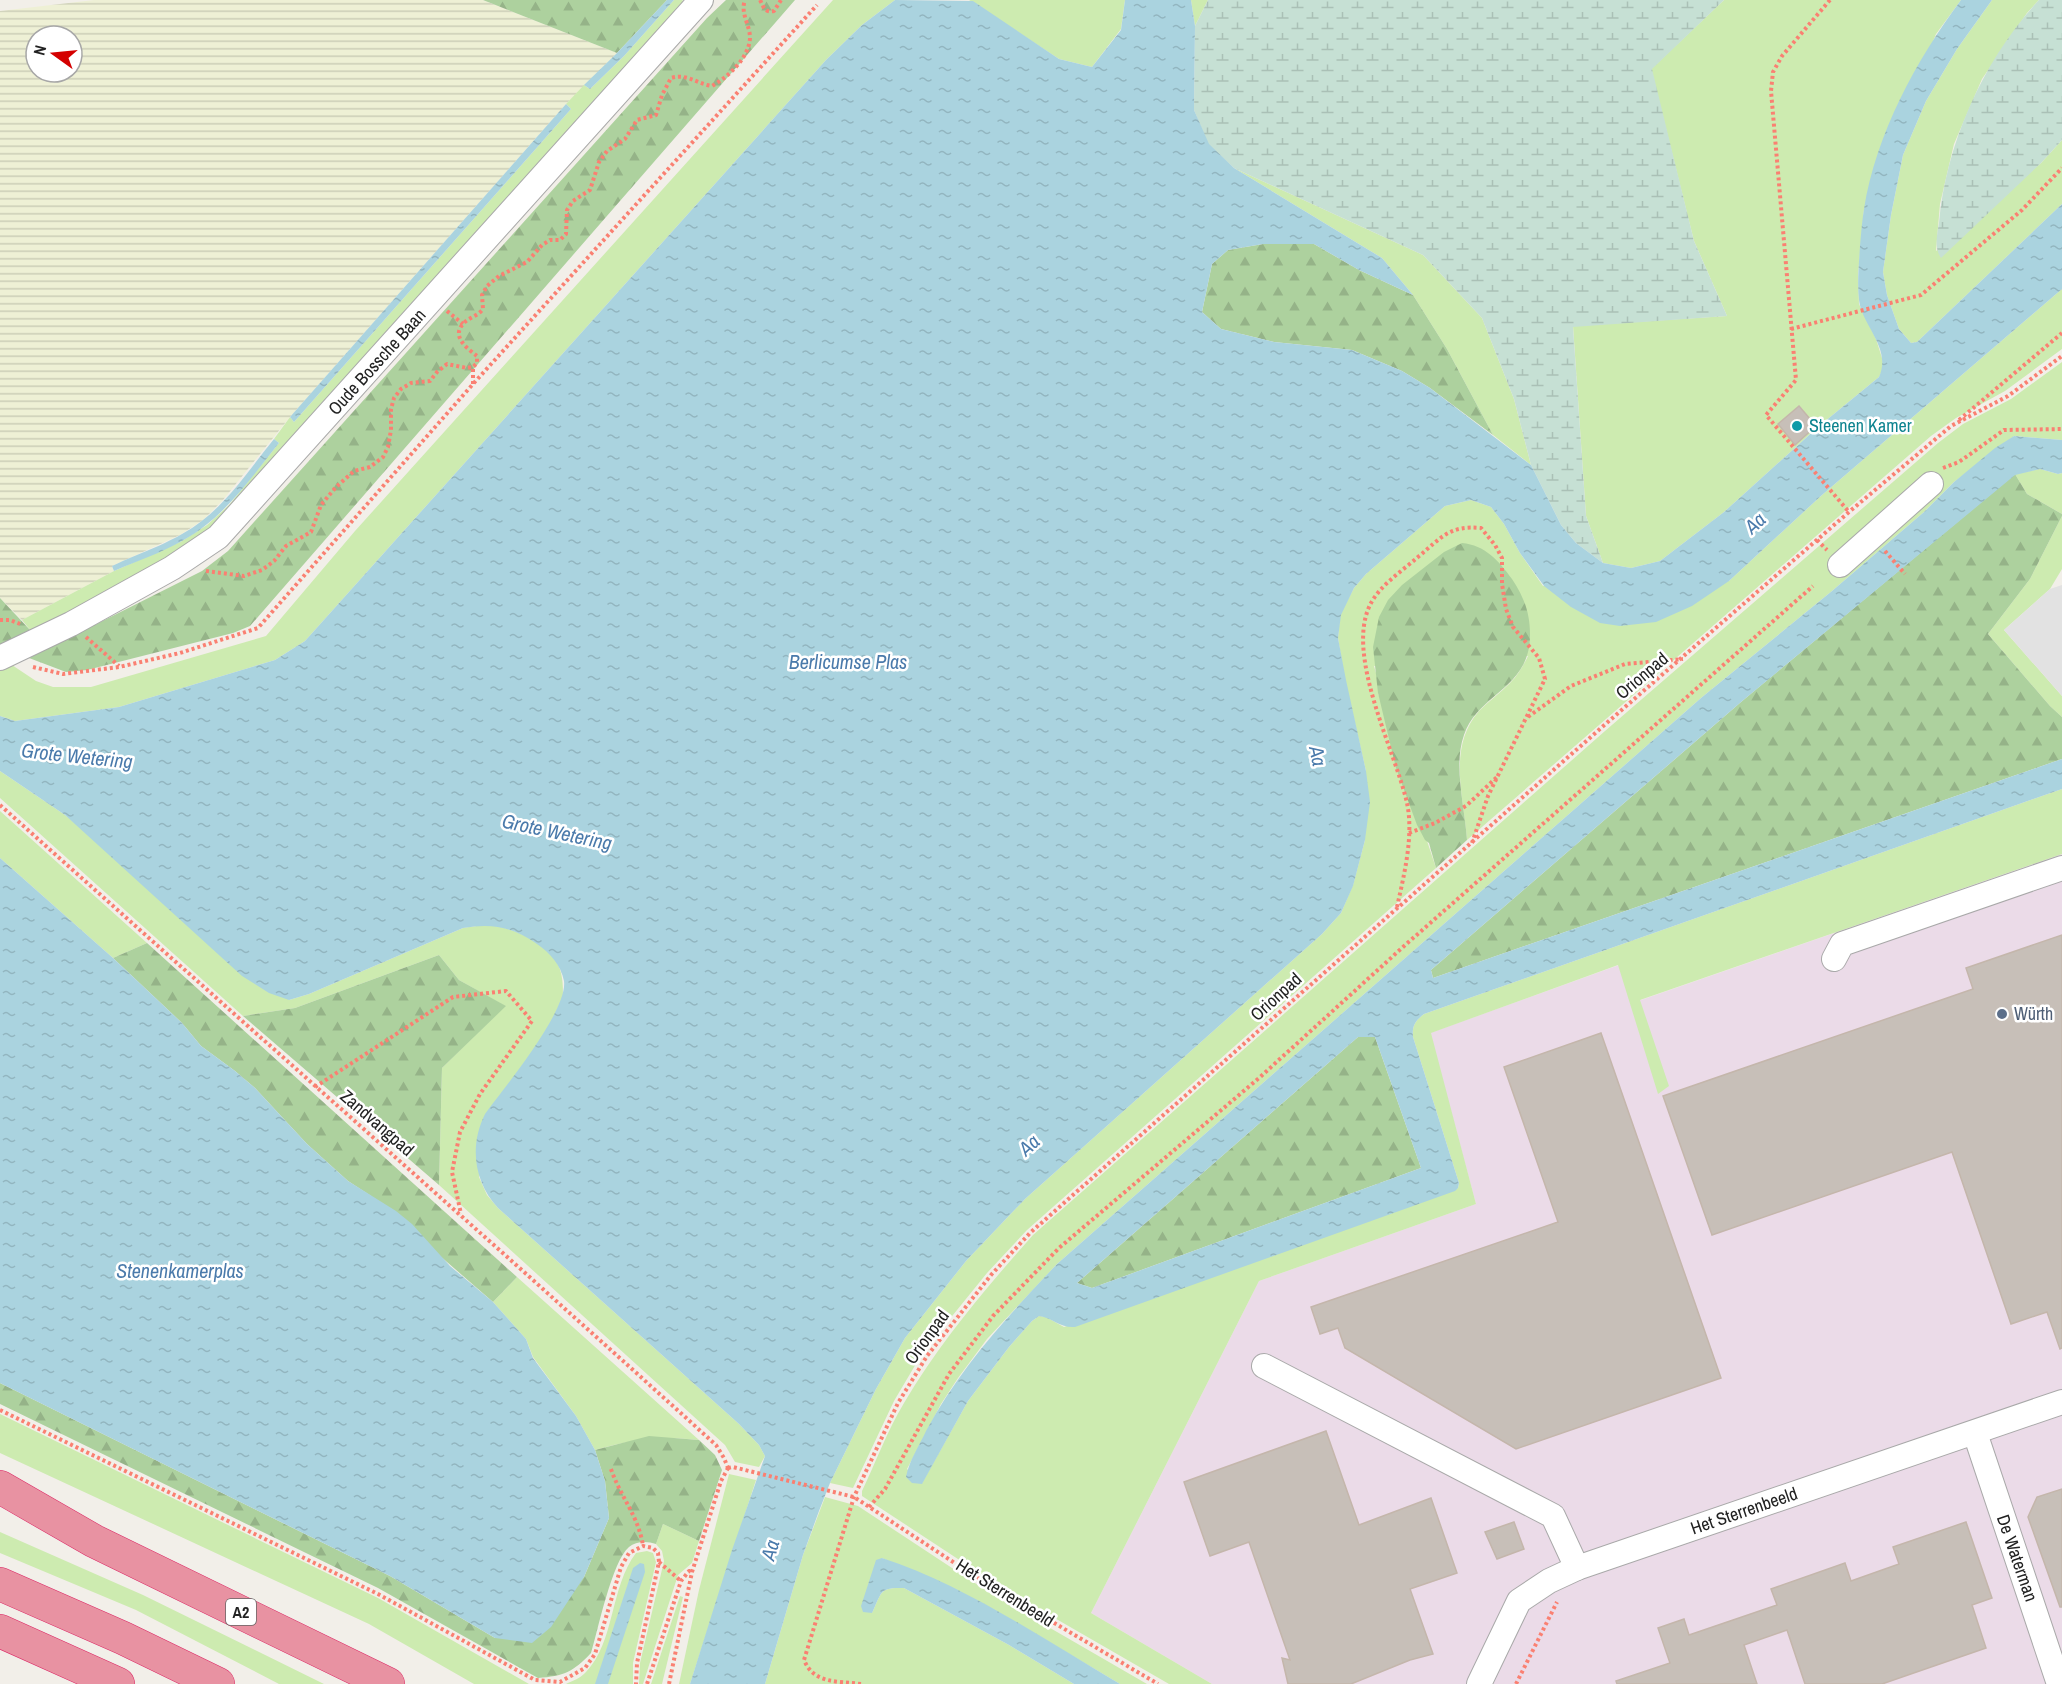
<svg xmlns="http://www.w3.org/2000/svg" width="2062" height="1684" viewBox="0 0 2062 1684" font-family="'Archivo Narrow',sans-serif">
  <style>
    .industrial { fill: #ebdbe8 }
    .farmland { fill: url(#farmland-rules); fill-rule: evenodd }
    .grass { fill: #cdebb0 }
    .forest { fill: url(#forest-firs) }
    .wetland { fill: url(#wetland-marsh) }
    .parking { fill: #e2e2e2 }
    .water { fill: url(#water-ripples); fill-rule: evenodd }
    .building { fill: #c7bfb8; stroke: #c4b6ab; stroke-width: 1.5 }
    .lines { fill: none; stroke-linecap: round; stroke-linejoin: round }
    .minor-casing { stroke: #a9a9a9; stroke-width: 26 }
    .highway-casing { stroke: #dc2a67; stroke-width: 34 }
    .path { stroke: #fa8072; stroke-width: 4; stroke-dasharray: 3 3; stroke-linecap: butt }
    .minor { stroke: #fff; stroke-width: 24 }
    .highway { stroke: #e892a2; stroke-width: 33 }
    .culture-dot { fill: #0f9aa8; stroke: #fff; stroke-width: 2 }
    .service-dot { fill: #5c6f8a; stroke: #fff; stroke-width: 2 }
    .labels { text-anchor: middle; stroke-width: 5; stroke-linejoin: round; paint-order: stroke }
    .shield { fill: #fff; stroke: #646464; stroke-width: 1.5 }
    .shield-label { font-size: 16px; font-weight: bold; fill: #222 }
    .street-label { font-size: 18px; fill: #222; stroke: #fff }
    .culture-label { font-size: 18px; fill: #0d838f; stroke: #fff; text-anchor: start }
    .service-label { font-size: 18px; fill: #4e5e75; stroke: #fff; text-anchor: start }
    .water-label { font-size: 20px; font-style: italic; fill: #4a7aab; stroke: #fff }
  </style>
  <defs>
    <pattern id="farmland-rules" width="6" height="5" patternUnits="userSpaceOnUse" patternTransform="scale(1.5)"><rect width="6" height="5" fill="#eef0d5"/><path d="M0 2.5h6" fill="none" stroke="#ccceb7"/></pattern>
    <pattern id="forest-firs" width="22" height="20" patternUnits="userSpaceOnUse" patternTransform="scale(1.5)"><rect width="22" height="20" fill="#add19e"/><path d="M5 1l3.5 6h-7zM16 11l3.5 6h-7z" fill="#95b388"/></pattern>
    <pattern id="wetland-marsh" width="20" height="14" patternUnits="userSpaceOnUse" patternTransform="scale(1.5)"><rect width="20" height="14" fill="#c6e0d4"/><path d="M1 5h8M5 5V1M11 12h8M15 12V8" fill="none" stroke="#aac0b6"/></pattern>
    <pattern id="water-ripples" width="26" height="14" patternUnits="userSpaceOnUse" patternTransform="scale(1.5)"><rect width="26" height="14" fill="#aad3df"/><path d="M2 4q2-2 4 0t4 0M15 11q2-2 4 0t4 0" fill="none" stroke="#92b5bf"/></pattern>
  </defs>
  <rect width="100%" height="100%" fill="#f2efe9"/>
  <path class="industrial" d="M2062,854V1684H1212L1091,1613L1259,1281L1476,1204L1430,1033L1619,965L1641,1000Z"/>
  <path class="farmland" d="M94,0H483L617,53L566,104L290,417L223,500L203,520L180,535L112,566L114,571L22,620L0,598V11ZM36,36H72V72H36Z"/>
  <g class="grass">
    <path d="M674,0H682L686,3L214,538L31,631L22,620L114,571L182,541L207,525L229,505L279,443L274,439L290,417L294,422L571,109L566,104L584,85L590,89L624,56Z"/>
    <path d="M833,0H895L862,25L826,60L305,641L275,660L119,707L15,721L0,716V671L12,665L36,681L53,687H91L266,636L355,531Z"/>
    <path d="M969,0H1125L1121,29L1092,67L1059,59Z"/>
    <path d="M1191,0H1208L1195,26Z"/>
    <path d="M1724,0H1961L1936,34L1864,209L1858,275L1859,304L1876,339L1882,358L1884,367L1879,377L1818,427L1724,512L1660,561L1631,568L1603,563L1586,516L1573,326L1727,316L1694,241L1651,69Z"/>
    <path d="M1992,0H2039L2027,13L1982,79L1954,144L1940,204L1936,251L2041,163L2062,140V204L1917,342L1911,343L1899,329L1887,295L1883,272L1891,215L1903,155L1926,101L1957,49Z"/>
    <path d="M1234,168L1423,255L1482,318L1514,399L1531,465L1493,435L1447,349L1413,295L1382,258Z"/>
    <path d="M2062,289V349L2005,391L1956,418L1931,436L1467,840C1464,797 1447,748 1479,711C1489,701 1500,693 1510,683C1518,675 1523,666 1528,656L1374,666L1378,680V693L1436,868L1027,1230L987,1273L923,1352L894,1401L853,1488L830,1483L876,1389L905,1338L966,1261L1025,1199L1322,934L1341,913L1353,885L1365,840L1366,771L1345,680L1338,638L1340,615L1354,588L1366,574L1445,506L1471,500L1491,507L1504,524L1520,553L1543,586L1729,581L1822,495Z"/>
    <path d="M2062,362V440L2014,436L1954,482L1924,512L1832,591L1701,698L1057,1264L987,1339L958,1378L941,1404L907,1469L922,1483L968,1401L1009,1347L1032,1321L1039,1316L1046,1317L1064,1327L1458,1188L1459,1183L1413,1037C1412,1026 1415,1021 1424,1014L2062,789V854L1640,1000L1669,1086L1658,1094L1618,965L1431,1033L1476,1204L1259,1281L1091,1613L1212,1684H1169L999,1586L862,1496V1491C876,1462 887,1431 904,1403C940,1342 986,1288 1033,1235L1605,731L1938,443L1963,424L2011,399Z"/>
    <path d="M2040,469L2058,474L2062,473V514L2027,494L2015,474Z"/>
    <path d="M2062,516V569L2050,589L2004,630L2062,696V717L2050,706L1988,634L2030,579Z"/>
    <path d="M0,771L65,815L289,1000L309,994L463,928C471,927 479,925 487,925C509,926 544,941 556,961C563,972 563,985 563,997L479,1177L487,1195L498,1208L739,1424L759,1445L765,1456L759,1467L735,1462L725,1445L439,1185L442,1068L505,1006L459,980L439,955L295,1008L243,1016L0,798Z"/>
    <path d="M0,811L147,943L113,958L0,858Z"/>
    <path d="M517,1277L699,1440C660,1436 634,1439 595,1450L576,1416L533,1357L526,1339L493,1302Z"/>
    <path d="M0,1414L378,1598L529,1684H474L369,1624L0,1453Z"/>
    <path d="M729,1474L756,1480L690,1684H679L699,1590Z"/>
    <path d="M825,1497L858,1506L993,1595L1147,1684H1120L998,1612L882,1558L872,1613C882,1592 879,1587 904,1588L1009,1645L1074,1684H765L803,1555Z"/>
    <path d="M663,1524L699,1541L692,1563L678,1575L643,1684H639L640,1663L664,1561L662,1551L656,1544Z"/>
    <path d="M0,1532L143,1595L324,1684H279L136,1610L0,1553Z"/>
    <path d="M647,1551L653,1553L656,1562L633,1663V1684H566C572,1681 581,1678 586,1672C615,1642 610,1587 636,1553Z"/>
    <path d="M680,1596L683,1597L662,1684H651Z"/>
  </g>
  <g class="forest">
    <path d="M483,0H667L617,53Z"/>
    <path d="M726,0H795L250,626L233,633L87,670L66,672L29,658L202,571L228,551L707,18Z"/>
    <path d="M1263,244H1314L1359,270L1413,295L1447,349L1493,435L1430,388L1402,371L1352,350L1274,342L1221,329L1202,312L1212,264L1228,250Z"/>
    <path d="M2015,474L2027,494L2062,514V516L2030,579L1988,634L2050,706L2062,717V759L1433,978L1431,970L1741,702Z"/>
    <path d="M1462,543C1485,545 1499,561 1512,579C1524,597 1530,613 1530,635C1530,689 1478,693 1464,735C1453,765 1465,808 1467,840L1436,868L1429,843L1425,840L1417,825L1396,768L1378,693L1373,647L1379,617L1388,600L1402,585L1444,552Z"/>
    <path d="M0,598L31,631L0,646Z"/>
    <path d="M147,943L517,1277L493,1302L371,1196L348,1181L307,1144L255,1088L235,1071L201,1046L182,1023L113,958Z"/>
    <path d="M439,955L459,980L506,1006L442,1068L439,1185L243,1016L295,1008Z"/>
    <path d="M1358,1037H1375L1421,1168L1092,1288L1077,1283Z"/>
    <path d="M0,1383L390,1576L495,1638L584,1577L609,1518L605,1481L595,1450L649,1436L699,1440L715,1455L722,1470L699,1541L663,1524L656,1544C647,1541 636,1541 629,1547C612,1561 598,1630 591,1653C573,1672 564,1676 538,1678L378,1588L0,1404Z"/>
  </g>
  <g class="wetland">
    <path d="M1208,0H1724L1652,69L1694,241L1727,316L1573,327L1586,516L1603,563L1576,543L1561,525L1531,465L1514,399L1482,318L1423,255L1234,168L1208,144L1194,110L1195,26Z"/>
    <path d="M2039,0H2062V140L2041,163L1941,258C1934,248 1937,235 1939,223C1946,143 1984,59 2039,0Z"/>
  </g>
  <path class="parking" d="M2062,585V696L2004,630L2050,589Z"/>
  <g class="water">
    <path d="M667,0H674L624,56L590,89L584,85L617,53Z"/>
    <path d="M895,0L973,1L1059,59L1092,67L1121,30L1125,0H1191L1195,26L1194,110L1209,144L1234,168L1382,258L1413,295L1359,270L1314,244H1263L1228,250L1212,264L1202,312L1221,329L1274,342L1352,350L1402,371L1430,388L1531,465L1561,525L1576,543L1603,563L1631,568L1660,561L1724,512L1818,427L1879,377C1892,348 1862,326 1859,300C1857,282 1859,264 1860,246C1861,234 1862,221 1864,209C1876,134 1916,60 1961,0H1992L1957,49L1926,101L1903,155L1891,215L1883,272L1887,295L1899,329L1911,343L1917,342L2062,204V289L1822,495L1729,581L1692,606L1656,622L1620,626L1600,623L1571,607L1544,586L1520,553L1504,524L1491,507L1471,500L1445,506L1366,574L1354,588L1341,615L1338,638L1346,680L1366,771L1370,802L1365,840L1353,886L1341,913L1322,934L1025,1199L966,1261L905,1338L876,1389L830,1483L819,1511L803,1555L765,1684H690L732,1550L765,1456L759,1445L739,1424L498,1208C474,1182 469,1146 485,1114C504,1088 568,1011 564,981C561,965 550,953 537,944C512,927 493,923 463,928L309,994L289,1000L269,993L242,976L65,815L0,771V716L15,721L119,707L275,660L305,641L826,60L862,25Z"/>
    <path d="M566,104L571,109L294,422L290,417Z"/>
    <path d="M2014,436L2062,440V473L2058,474L2040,469L2015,475L1741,702L1431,970L1433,978L2062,759V789L1424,1014C1415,1021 1412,1026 1413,1037L1459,1183L1458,1188L1455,1191L1075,1327C1059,1328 1053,1318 1039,1316L1032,1321L1009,1347L968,1401L922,1484L912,1483L906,1477C909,1461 919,1446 926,1431C961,1366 1007,1317 1057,1264L1701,698L1832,591L1924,512L1954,482L1995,448ZM1358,1037H1375L1421,1168L1092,1288L1077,1283Z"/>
    <path d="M274,439L279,443C250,479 223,519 182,541C161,553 137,561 114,571L112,566C142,552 177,541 203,520C231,498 252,466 274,439Z"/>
    <path d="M0,858L113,958L182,1023L201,1046L235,1071L255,1088L307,1144L348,1181L396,1211L412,1224L450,1266L493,1302L526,1339L533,1358L576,1416L595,1450L605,1481L609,1518L584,1577L551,1627L532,1643L495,1638L390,1576L0,1383Z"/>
    <path d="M882,1558C965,1585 1045,1640 1120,1684H1074L1009,1645L904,1588C879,1587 882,1592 872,1613L863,1612L861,1606L876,1560Z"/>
    <path d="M640,1563L644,1564L645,1572L608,1684H595L633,1568Z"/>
  </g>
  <g class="building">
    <path d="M1799,406L1816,426L1795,445L1778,424Z"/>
    <path d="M2062,935V1348L2060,1349L2047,1312L2011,1324L1952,1152L1712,1235L1663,1096L1973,989L1966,968Z"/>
    <path d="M1601,1033L1721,1378L1516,1449L1345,1348L1338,1328L1320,1334L1311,1307L1558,1222L1504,1067Z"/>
    <path d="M1326,1431L1359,1525L1431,1498L1457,1573L1410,1589L1433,1654L1410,1660L1351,1684H1288L1282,1658L1290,1660L1249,1542L1210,1556L1184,1482Z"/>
    <path d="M2062,1489V1607H2060L2028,1517L2037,1497Z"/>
    <path d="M1514,1522L1524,1549L1497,1559L1485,1532Z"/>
    <path d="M1966,1522L1992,1598L1972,1605L1986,1648L1882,1684H1805L1787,1630L1744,1645L1757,1684H1617L1616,1681L1670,1663L1658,1628L1684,1619L1689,1635L1777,1605L1771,1589L1845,1563L1851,1581L1899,1564L1893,1547Z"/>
  </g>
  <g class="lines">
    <g class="minor-casing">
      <g id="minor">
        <path d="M1840,565L1931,484"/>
        <path d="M0,658L71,624L172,568L218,537L701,0"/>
        <path d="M1834,959L1842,944L2062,868"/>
        <path d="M1264,1366L1553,1516L1577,1568"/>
        <path d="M1975,1433L2059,1684"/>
        <path d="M1479,1684L1519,1601L1549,1581L1577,1568L2062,1402"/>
      </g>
    </g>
    <g class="highway-casing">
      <g id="highway">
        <path d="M0,1487L94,1541L388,1684"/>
        <path d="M0,1584L123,1638L218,1684"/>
        <path d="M0,1631L118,1684"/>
      </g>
    </g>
    <g class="path">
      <path d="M760,0C764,7 764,13 774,11L781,0"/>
      <path d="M1830,0L1782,56L1773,72L1771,91L1796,380L1766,415L1849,512"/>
      <path d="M447,311L463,324"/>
      <path d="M1791,329L1921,295L2022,210L2062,168"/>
      <path d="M473,384V367"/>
      <path d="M1959,420L2062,333"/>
      <path d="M1943,468L1959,462L2004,430L2062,429"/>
      <path d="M1817,540L1827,550"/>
      <path d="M1885,551L1905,574"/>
      <path d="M206,571L244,576L262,570L274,561L286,546L311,532L321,505L336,487L354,471L370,467L383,457L388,447L391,430V409L394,398L401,389L411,383L430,381L437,372L447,364L467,368L473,367L477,363V356C468,349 451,337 463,324C468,318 478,316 483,309L482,295L487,286L499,276L527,262L542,245L550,240H560L566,234L567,210L573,201L590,190L599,162L607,151L625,139L637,120L656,115L662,95L671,78C687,73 697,84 712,86C728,77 749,58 750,38C750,25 740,13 745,0"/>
      <path d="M0,620H10L20,624"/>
      <path d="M86,637L119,666"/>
      <path d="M33,667L63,674L119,667L180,653L258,628L473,384L817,5"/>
      <path d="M1528,717L1571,686L1625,664L1683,659"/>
      <path d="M0,805C239,1019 479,1230 716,1445L724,1458L728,1468"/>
      <path d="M1409,833L1435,823L1466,806L1497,777"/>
      <path d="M1397,907C1404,875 1414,836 1407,803C1395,750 1345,656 1370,605C1379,586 1402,571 1418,557C1441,538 1449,525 1481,528L1495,545L1502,558V584L1506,609L1513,627L1539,658L1545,679L1488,796L1472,843"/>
      <path d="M315,1087L453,997L506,991L532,1021L480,1094L460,1132L452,1172L461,1214"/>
      <path d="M0,1410L378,1594L535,1680L560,1682L585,1668L595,1654L621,1567L629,1553L643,1546L653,1548L658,1553L659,1562L637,1663L636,1684"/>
      <path d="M728,1468L733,1467L854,1497L976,1577L1158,1684"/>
      <path d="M611,1469C620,1496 639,1517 643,1546"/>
      <path d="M869,1507L885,1489L949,1374L993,1316L1059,1248L1259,1078L1403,947L1813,586"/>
      <path d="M659,1562L681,1581"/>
      <path d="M647,1684L681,1581L689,1571L692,1572"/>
      <path d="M669,1684L692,1572L721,1481L728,1468"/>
      <path d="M861,1684C837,1681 814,1684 804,1660L854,1497L898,1403L927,1356L991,1275L1030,1233L1601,728L1849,512L1951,426L2008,396L2062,356"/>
      <path d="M1516,1684L1557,1602"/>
    </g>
    <use href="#minor" class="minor"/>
    <use href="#highway" class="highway"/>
  </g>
  <circle class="culture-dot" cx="1797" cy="426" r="6"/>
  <circle class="service-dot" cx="2002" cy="1014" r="6"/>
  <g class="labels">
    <rect class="shield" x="226" y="1599" width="30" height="26" rx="4.5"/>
    <g class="shield-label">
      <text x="241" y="1618">A2</text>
    </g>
    <g class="street-label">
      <text transform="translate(377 362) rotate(-48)" y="6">Oude Bossche Baan</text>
      <text transform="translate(1642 676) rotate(-40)" y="6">Orionpad</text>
      <text transform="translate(1276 997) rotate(-42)" y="6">Orionpad</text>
      <text transform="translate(377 1123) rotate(41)" y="6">Zandvangpad</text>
      <text transform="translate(927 1337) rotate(-54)" y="6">Orionpad</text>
      <text transform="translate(1744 1511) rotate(-19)" y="6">Het Sterrenbeeld</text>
      <text transform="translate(2017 1558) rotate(71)" y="6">De Waterman</text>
      <text transform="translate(1005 1593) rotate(32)" y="6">Het Sterrenbeeld</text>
    </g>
    <g class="culture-label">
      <text x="1809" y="432">Steenen Kamer</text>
    </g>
    <g class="service-label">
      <text x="2014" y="1020">Würth</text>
    </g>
    <g class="water-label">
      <text transform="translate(1755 523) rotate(-42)" y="7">Aa</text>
      <text x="848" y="669">Berlicumse Plas</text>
      <text transform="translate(77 756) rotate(6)" y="7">Grote Wetering</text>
      <text transform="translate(1318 756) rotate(78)" y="7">Aa</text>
      <text transform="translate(557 832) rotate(12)" y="7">Grote Wetering</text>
      <text transform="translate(1029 1145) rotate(-42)" y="7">Aa</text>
      <text x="180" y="1278">Stenenkamerplas</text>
      <text transform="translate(770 1550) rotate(-74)" y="7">Aa</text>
    </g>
  </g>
  <g transform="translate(54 54) rotate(285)"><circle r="28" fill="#ffffff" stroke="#a7a7a7" stroke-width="1.5"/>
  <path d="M0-4.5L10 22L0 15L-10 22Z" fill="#d40000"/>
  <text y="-9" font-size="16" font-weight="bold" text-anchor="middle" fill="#222222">N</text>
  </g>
</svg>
